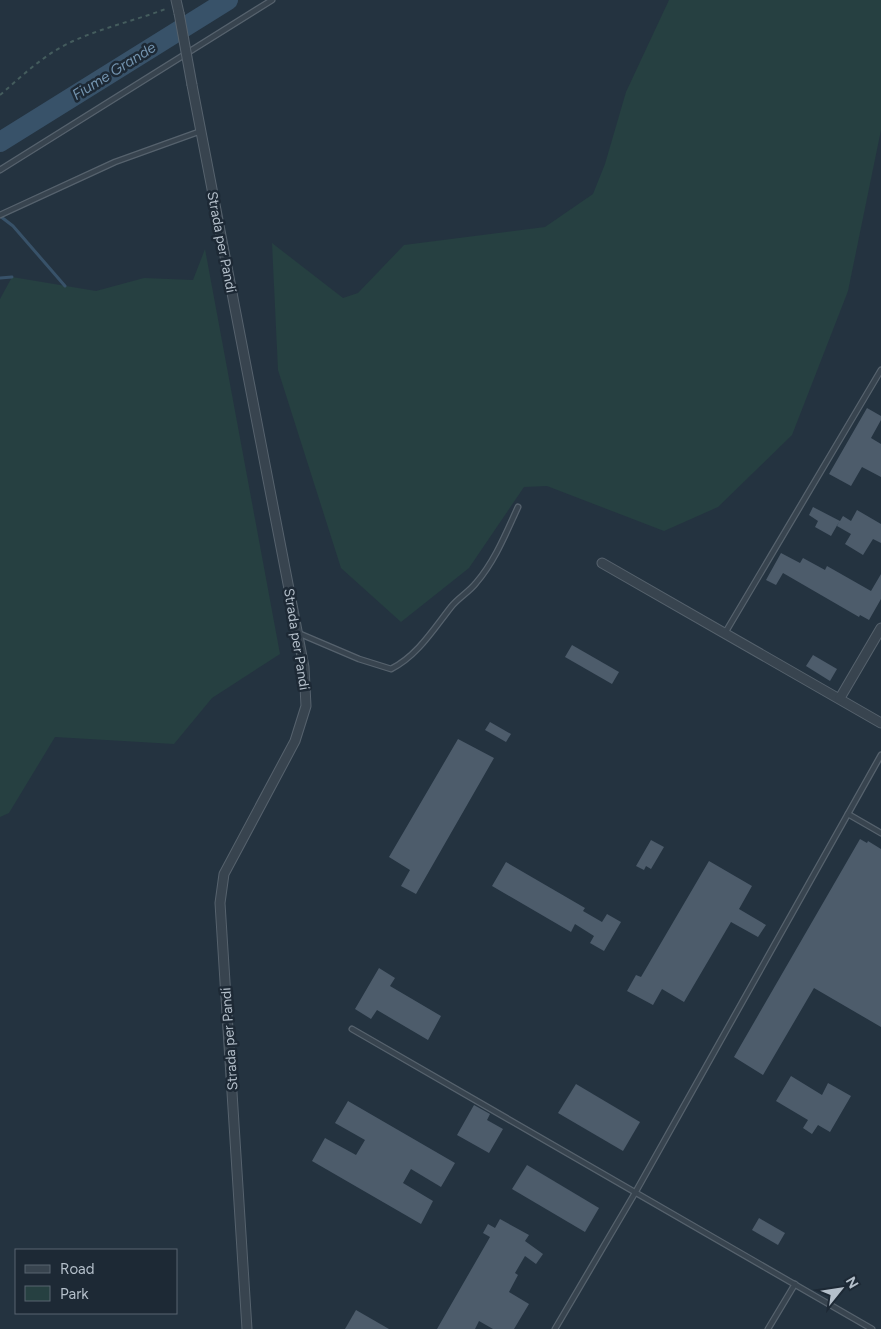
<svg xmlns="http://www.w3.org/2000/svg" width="881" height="1329" viewBox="0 0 881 1329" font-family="Figtree,sans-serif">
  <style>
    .green { fill: #264041 }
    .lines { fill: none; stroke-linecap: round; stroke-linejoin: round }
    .stream { stroke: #385269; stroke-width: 3 }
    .river { stroke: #385269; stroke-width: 20 }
    .building { fill: #4d5c6b }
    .lane-casing { stroke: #56626d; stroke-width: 7 }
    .street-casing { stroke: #56626d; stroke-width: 11 }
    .path { stroke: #445c5d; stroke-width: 2; stroke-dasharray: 4 4; stroke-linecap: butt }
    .lane { stroke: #38444f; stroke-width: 4.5 }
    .street { stroke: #38444f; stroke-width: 9 }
    .street-bridge-casing { stroke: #56626d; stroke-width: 11; stroke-linecap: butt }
    .street-bridge { stroke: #38444f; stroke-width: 9 }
    .labels { text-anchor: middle; stroke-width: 5; stroke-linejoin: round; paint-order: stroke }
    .street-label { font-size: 14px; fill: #b4bfca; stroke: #1d2935 }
    .water-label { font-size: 15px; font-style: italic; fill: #7393ae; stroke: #1d2935 }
  </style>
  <rect width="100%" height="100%" fill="#243340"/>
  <g class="green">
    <path d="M669,0H881V130L848,291L792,435L718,507L664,531L547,486L524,487L469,568L401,622L341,568L278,370L272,243L343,298L358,293L404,245L545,227L593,194L605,164L626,92Z"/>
    <path d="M205,249L280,654L212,698L174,744L55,737L9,813L0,817V299L12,277L96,291L144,278L193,280Z"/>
  </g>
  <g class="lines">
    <g class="stream">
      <path d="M0,216L13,226L65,286"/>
      <path d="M0,278L12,277"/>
    </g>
    <path class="river" d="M0,142L228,0"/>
  </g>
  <g class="building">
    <path d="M867,408L881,416V420L871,438L881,444V477L862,467L851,486L829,474Z"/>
    <path d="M813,507L840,521L843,516L851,521L857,510L881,524V543L873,539L863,555L845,544L851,534L837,526L839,522L831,536L815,527L818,521L809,515Z"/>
    <path d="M781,553L800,563L803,558L825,570L827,566L871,591L881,574V599L869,620L860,615L859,617L783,573L776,585L766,580Z"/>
    <path d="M572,645L619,672L612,684L565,657Z"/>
    <path d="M813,655L837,669L830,681L806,666Z"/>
    <path d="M490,722L511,734L506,742L485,730Z"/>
    <path d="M458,739L494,758L416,894L401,886L410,870L389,857Z"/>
    <path d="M860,839L867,843L868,841L881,849V1027L814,988L763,1075L734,1057Z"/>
    <path d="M651,840L664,847L651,869L646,866L644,870L636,866Z"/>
    <path d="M709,861L752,886L739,909L766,925L758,937L731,922L684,1002L662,989L653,1005L627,991L636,975L641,977Z"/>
    <path d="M506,862L585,908L583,911L602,922L607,914L621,922L604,951L590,943L594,936L575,924L571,932L492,886Z"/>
    <path d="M379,968L395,978L390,986L441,1016L428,1040L377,1010L371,1019L355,1009Z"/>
    <path d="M791,1076L822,1095L828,1083L851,1096L830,1132L818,1125L812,1134L803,1128L808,1120L776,1101Z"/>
    <path d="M576,1084L640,1122L623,1151L558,1113Z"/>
    <path d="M348,1101L455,1163L441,1187L411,1169L403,1183L433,1201L421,1224L312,1161L325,1138L356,1155L365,1140L335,1123Z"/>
    <path d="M474,1105L490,1114L487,1120L503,1129L489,1153L457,1135Z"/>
    <path d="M527,1165L599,1208L585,1232L512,1189Z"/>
    <path d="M759,1218L785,1233L778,1245L752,1230Z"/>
    <path d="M500,1219L529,1235L525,1241L543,1254L536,1264L525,1256L515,1273L518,1275L509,1292L529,1304L514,1329H493L479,1321L475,1329H437L490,1237L483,1233L488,1224L495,1228Z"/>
    <path d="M356,1310L389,1329H345Z"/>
  </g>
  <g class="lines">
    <g class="lane-casing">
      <g id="lane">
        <path d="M0,170L272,0"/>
        <path d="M0,215L115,162L201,131"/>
        <path d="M298,633L359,659L391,669C417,656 433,630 451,607C458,598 469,592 476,583C495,561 506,533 518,507"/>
        <path d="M725,633L881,370"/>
        <path d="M848,814L881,833"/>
        <path d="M352,1029L872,1329"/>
        <path d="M555,1329L635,1193L881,755"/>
        <path d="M768,1329L795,1284"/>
      </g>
    </g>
    <g class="street-casing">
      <g id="street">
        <path d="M176,0L179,13"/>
        <path d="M192,85L304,667L306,706L295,741L224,874L220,903L247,1329"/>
        <path d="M602,563L881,723"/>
        <path d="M840,698L881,628"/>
      </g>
    </g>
    <path class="path" d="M0,95C21,77 41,57 67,44C99,28 135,21 168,8"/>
    <use href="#lane" class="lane"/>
    <use href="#street" class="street"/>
    <g class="street-bridge-casing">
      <path id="street-bridge" d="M179,13L192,85"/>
    </g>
    <use href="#street-bridge" class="street-bridge"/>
  </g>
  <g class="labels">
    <g class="street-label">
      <text transform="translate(222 242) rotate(79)" y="5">Strada per Pandi</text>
      <text transform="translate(297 639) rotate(81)" y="5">Strada per Pandi</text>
      <text transform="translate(229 1039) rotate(-94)" y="5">Strada per Pandi</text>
    </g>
    <g class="water-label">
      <text transform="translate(114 71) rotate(-32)" y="5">Fiume Grande</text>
    </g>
  </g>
  <rect x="15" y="1249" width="162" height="65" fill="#1d2935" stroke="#596571"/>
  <rect x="25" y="1265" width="25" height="8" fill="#38444f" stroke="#596571"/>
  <text x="60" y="1274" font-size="15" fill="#b4bfca">Road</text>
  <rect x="25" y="1286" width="25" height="15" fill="#264041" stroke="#596571"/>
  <text x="60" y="1299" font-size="15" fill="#b4bfca">Park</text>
  <g transform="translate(841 1289) rotate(60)" stroke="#1d2935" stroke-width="4" paint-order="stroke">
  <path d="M0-4L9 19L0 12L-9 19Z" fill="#b4bfca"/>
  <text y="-8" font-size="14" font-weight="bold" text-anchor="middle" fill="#b4bfca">N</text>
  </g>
</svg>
